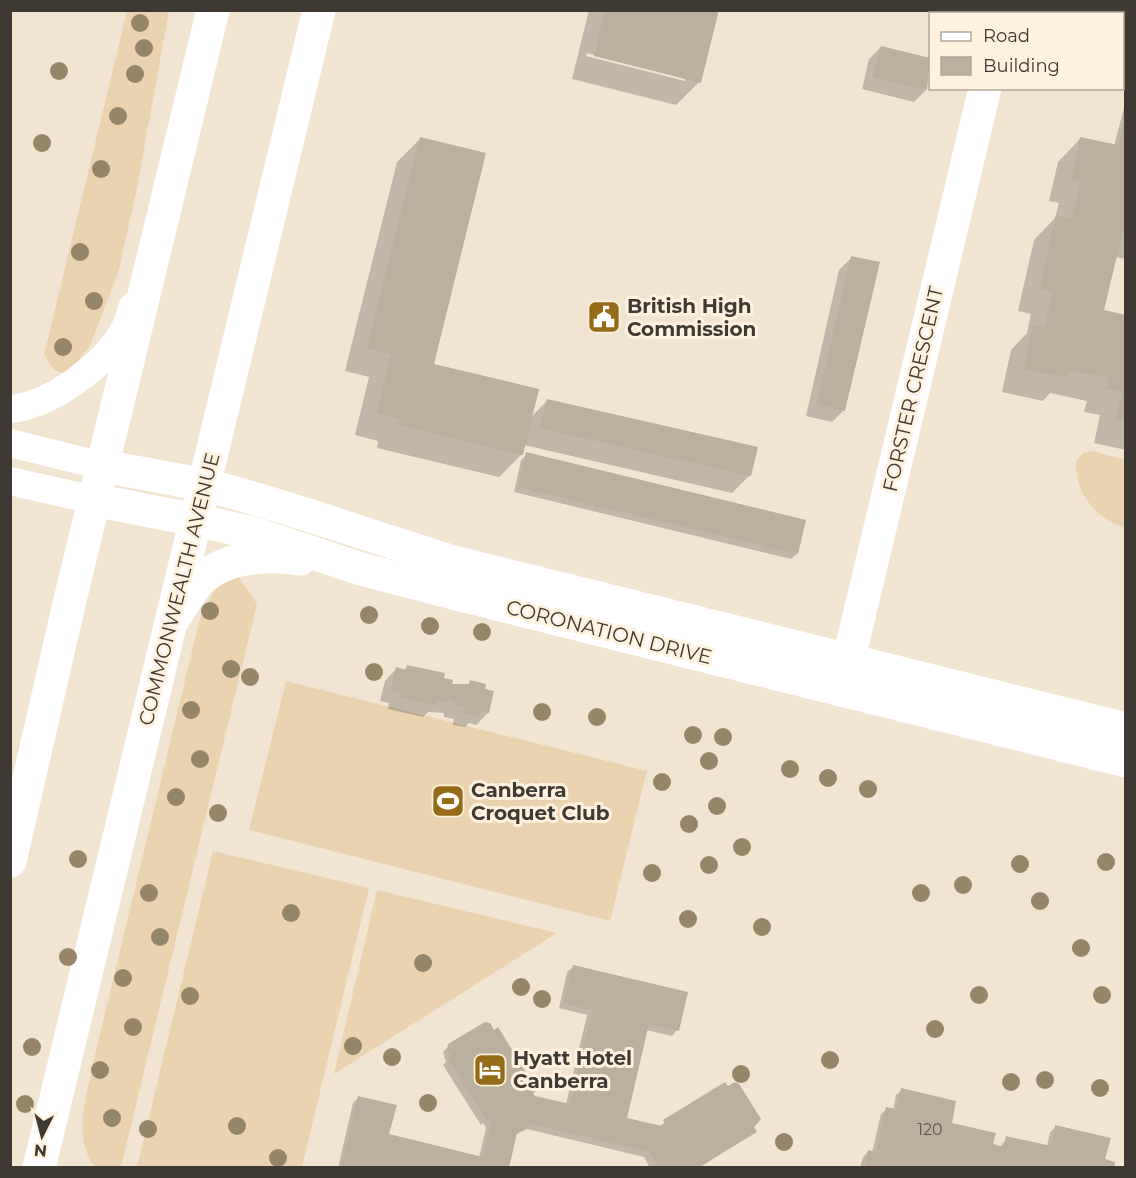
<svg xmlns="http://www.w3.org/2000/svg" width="1136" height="1178" viewBox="0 0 1136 1178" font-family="Montserrat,sans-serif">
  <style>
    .grass { fill: #ebd3af }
    .shadow { fill: #0003; fill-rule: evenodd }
    .building { fill: #bbaf9d }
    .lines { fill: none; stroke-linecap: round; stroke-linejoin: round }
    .street { stroke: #fff; stroke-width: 28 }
    .secondary { stroke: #fff; stroke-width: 33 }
    .highway { stroke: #fff; stroke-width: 33 }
    .tree { fill: #968567 }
    .labels { text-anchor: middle; stroke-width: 6; stroke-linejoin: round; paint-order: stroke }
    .number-label { font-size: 16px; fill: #5d564d }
    .poi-label { font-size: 20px; font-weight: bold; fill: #3e3932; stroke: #fef2df; text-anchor: start }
    .street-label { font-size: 20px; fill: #3e3932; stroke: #fef2df }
  </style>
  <rect width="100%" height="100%" fill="#f1e5d2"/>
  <g class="grass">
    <path d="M127,11H169L137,188L119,270L90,346L76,363L63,373L54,370L44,355Z"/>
    <path d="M1092,451L1125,460V528C1096,519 1074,492 1076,461L1083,453Z"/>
    <path d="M235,571L257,604L121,1167L96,1168C71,1139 87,1096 93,1063L200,618L216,587Z"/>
    <path d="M286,681L647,771L610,921L249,830Z"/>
    <path d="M213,851L369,888L302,1167H137Z"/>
    <path d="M377,890L557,933L334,1074Z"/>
  </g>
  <g class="shadow">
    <path d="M589,10H718L699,82L676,105L572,79ZM587,53L685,78V81L586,56Z"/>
    <path d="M881,47L930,59L926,90L914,102L862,89L869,59Z"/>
    <path d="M1126,60V93L1122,88Z"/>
    <path d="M1126,100V259L1115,257L1102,311L1126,316V450L1094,443L1100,415L1084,412L1087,401L1050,393L1043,401L1002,392L1011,350L1027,333L1031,314L1018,311L1034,240L1055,218L1059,203L1049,201L1058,162L1081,138L1114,146Z"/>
    <path d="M420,139L432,365L531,417L548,400L756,448L749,476L732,493L524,445L522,454L499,477L377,448L378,441L355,435L369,377L345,371L397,162Z"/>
    <path d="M851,258L844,410L832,422L806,416L839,270Z"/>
    <path d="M527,454L797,554L791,559L514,492L521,460Z"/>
    <path d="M408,666L450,685L467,686L471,682L488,713L476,725L469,723L465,727L453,725L454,719L444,717V713L428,712L423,717L388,709L389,703L380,701L385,681L396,669L404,670Z"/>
    <path d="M573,967L677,1030L672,1036L646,1030L625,1119L658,1127L725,1084L755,1132L699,1168H650L644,1157L527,1129L515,1135L508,1168H338L353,1103L358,1098L387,1136L479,1157L486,1128L483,1123L481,1125L443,1065L446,1062L443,1052L449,1046L534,1097L566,1104L587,1015L559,1008L567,972Z"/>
    <path d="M902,1090L950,1124L991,1145L1000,1147L1007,1138L1047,1147L1050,1132L1056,1127L1113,1168H860L863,1157L868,1152L872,1153L881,1114L887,1109L893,1110L896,1095Z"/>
  </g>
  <g class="building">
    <path d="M605,10H719L701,83L594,56Z"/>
    <path d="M881,46L930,58L927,90L873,77Z"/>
    <path d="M1126,117V231H1123L1104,310L1126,315V422L1116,420L1122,392L1107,389L1109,378L1069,370L1067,378L1024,369L1033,325L1045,327L1053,291L1040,288L1056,215L1072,219L1081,181L1072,179L1080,137L1118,145Z"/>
    <path d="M420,137L486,153L434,364L539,389L523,455L399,425L400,419L377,412L391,354L367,348Z"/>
    <path d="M851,256L880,262L845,411L817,404Z"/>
    <path d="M547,399L758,447L751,476L540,428Z"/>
    <path d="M526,452L806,520L798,554L518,487Z"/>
    <path d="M407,665L445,673L444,678L453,680L452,684H469L470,680L486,684L485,689L494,691L489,713L480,711L479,716L463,713L465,707L455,705V701L448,699L447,703L438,701L436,706L399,697L400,692L391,690L396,667L406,670Z"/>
    <path d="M573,965L688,992L679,1031L649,1024L627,1118L662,1126L665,1124L663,1120L725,1082L728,1086L735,1082L739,1084L761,1119L754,1127L757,1132L697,1168H659L650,1152L533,1124L517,1133L509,1168H341L358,1096L397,1105L389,1134L483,1157L491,1122L489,1119L487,1121L448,1058L451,1056L447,1050L448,1044L485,1022L490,1023L494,1030L498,1027L537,1090L533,1093L535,1096L570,1104L592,1010L563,1003Z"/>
    <path d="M901,1088L956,1101L952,1123L996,1133L993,1144L1004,1147L1006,1136L1051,1146L1055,1125L1111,1138L1105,1159L1115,1162L1114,1168H864L868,1150L876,1152L886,1107L896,1109Z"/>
  </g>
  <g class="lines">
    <g class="street">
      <path d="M10,409C51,405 102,367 123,332C128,324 130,314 133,306"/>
      <path d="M10,443L103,466"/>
      <path d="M10,481L94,500"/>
    </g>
    <g class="secondary">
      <path d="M1002,14L1003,10"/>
      <path d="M205,485C289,506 371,537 454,562L1126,729"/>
      <path d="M196,520L253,533L361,569L453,593L1126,761"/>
      <path d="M172,621C180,610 187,597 195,586C220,556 265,554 300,559"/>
      <path d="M844,679L985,88"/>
    </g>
    <g class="highway">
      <path d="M103,466L205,485"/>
      <path d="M94,500L196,520"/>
      <path d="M10,861L70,600L213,10"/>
      <path d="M39,1168L319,10"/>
    </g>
  </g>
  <g class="tree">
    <circle cx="140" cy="23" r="9"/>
    <circle cx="144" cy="48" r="9"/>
    <circle cx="59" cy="71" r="9"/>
    <circle cx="135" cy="74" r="9"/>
    <circle cx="118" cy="116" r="9"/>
    <circle cx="42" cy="143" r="9"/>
    <circle cx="101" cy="169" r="9"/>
    <circle cx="80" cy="252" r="9"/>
    <circle cx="94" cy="301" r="9"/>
    <circle cx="63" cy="347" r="9"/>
    <circle cx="210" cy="611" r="9"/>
    <circle cx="369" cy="615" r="9"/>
    <circle cx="430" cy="626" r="9"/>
    <circle cx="482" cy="632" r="9"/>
    <circle cx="231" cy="669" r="9"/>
    <circle cx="374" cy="672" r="9"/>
    <circle cx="250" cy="677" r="9"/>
    <circle cx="191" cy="710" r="9"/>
    <circle cx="542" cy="712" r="9"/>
    <circle cx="597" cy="717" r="9"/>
    <circle cx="693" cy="735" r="9"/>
    <circle cx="723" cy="737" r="9"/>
    <circle cx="200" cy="759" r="9"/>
    <circle cx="709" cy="761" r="9"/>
    <circle cx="790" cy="769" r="9"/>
    <circle cx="828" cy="778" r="9"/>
    <circle cx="662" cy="782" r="9"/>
    <circle cx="868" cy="789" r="9"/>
    <circle cx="176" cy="797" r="9"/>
    <circle cx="717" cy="806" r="9"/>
    <circle cx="218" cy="813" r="9"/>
    <circle cx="689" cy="824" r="9"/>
    <circle cx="742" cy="847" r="9"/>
    <circle cx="78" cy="859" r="9"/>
    <circle cx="1106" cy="862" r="9"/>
    <circle cx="1020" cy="864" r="9"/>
    <circle cx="709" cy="865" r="9"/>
    <circle cx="652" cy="873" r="9"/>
    <circle cx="963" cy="885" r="9"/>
    <circle cx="149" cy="893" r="9"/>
    <circle cx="921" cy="893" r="9"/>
    <circle cx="1040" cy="901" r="9"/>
    <circle cx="291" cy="913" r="9"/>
    <circle cx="688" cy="919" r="9"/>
    <circle cx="762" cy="927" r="9"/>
    <circle cx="160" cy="937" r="9"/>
    <circle cx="1081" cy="948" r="9"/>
    <circle cx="68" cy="957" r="9"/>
    <circle cx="423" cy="963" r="9"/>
    <circle cx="123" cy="978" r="9"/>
    <circle cx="521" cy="987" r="9"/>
    <circle cx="979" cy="995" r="9"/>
    <circle cx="1102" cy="995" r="9"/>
    <circle cx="190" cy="996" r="9"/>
    <circle cx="542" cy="999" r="9"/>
    <circle cx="133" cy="1027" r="9"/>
    <circle cx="935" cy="1029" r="9"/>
    <circle cx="353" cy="1046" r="9"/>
    <circle cx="32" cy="1047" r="9"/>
    <circle cx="392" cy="1057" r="9"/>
    <circle cx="830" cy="1060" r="9"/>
    <circle cx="100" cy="1070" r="9"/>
    <circle cx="741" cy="1074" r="9"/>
    <circle cx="1045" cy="1080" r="9"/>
    <circle cx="1011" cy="1082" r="9"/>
    <circle cx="1100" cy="1088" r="9"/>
    <circle cx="428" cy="1103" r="9"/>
    <circle cx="25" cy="1104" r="9"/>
    <circle cx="112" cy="1118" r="9"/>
    <circle cx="237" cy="1126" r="9"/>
    <circle cx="148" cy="1129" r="9"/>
    <circle cx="784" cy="1142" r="9"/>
    <circle cx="278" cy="1158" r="9"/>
  </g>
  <defs>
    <g id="civic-square" transform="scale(1.725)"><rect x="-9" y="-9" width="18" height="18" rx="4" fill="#966b17" stroke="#fef2df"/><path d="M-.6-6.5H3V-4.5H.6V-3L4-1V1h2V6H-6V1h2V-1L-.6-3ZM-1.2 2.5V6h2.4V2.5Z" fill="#fff"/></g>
    <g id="stadium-square" transform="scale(1.725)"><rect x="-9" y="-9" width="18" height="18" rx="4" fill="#966b17" stroke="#fef2df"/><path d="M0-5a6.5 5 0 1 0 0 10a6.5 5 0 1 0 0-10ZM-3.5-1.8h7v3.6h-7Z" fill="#fff"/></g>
    <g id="hotel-square" transform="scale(1.725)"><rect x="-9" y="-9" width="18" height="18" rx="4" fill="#966b17" stroke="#fef2df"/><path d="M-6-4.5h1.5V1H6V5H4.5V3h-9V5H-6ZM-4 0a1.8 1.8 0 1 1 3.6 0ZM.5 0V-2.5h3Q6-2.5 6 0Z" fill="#fff"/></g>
  </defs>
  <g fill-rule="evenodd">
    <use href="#civic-square" x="604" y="317"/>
    <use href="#stadium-square" x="448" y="801"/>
    <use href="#hotel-square" x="490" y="1070"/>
  </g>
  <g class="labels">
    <g class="number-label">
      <text x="930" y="1135">120</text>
    </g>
    <g class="poi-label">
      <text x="627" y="313">British High<tspan x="627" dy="23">Commission</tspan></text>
      <text x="471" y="797">Canberra<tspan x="471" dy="23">Croquet Club</tspan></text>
      <text x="513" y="1065">Hyatt Hotel<tspan x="513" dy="23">Canberra</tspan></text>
    </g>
    <g class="street-label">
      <text transform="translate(913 389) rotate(-77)" y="7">FORSTER CRESCENT</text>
      <text transform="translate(179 589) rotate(-76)" y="7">COMMONWEALTH AVENUE</text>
      <text transform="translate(609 632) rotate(14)" y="7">CORONATION DRIVE</text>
    </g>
  </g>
  <rect width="1136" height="1178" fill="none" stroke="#3e3932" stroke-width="24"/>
  <rect x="929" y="12" width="195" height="78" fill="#fef2df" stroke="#b1a89a" stroke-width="1.5"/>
  <rect x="941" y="32" width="30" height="9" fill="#ffffff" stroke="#b1a89a" stroke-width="1.5"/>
  <text x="983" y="42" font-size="18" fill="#3e3932">Road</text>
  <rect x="941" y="57" width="30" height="18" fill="#bbaf9d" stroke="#b1a89a" stroke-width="1.5"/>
  <text x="983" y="72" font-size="18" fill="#3e3932">Building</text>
  <g transform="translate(42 1136) rotate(186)" stroke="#fef2df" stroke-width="4.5" paint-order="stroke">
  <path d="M0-4.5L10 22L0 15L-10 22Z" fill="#3e3932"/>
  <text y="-9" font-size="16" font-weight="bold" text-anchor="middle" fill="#3e3932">N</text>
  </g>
</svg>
